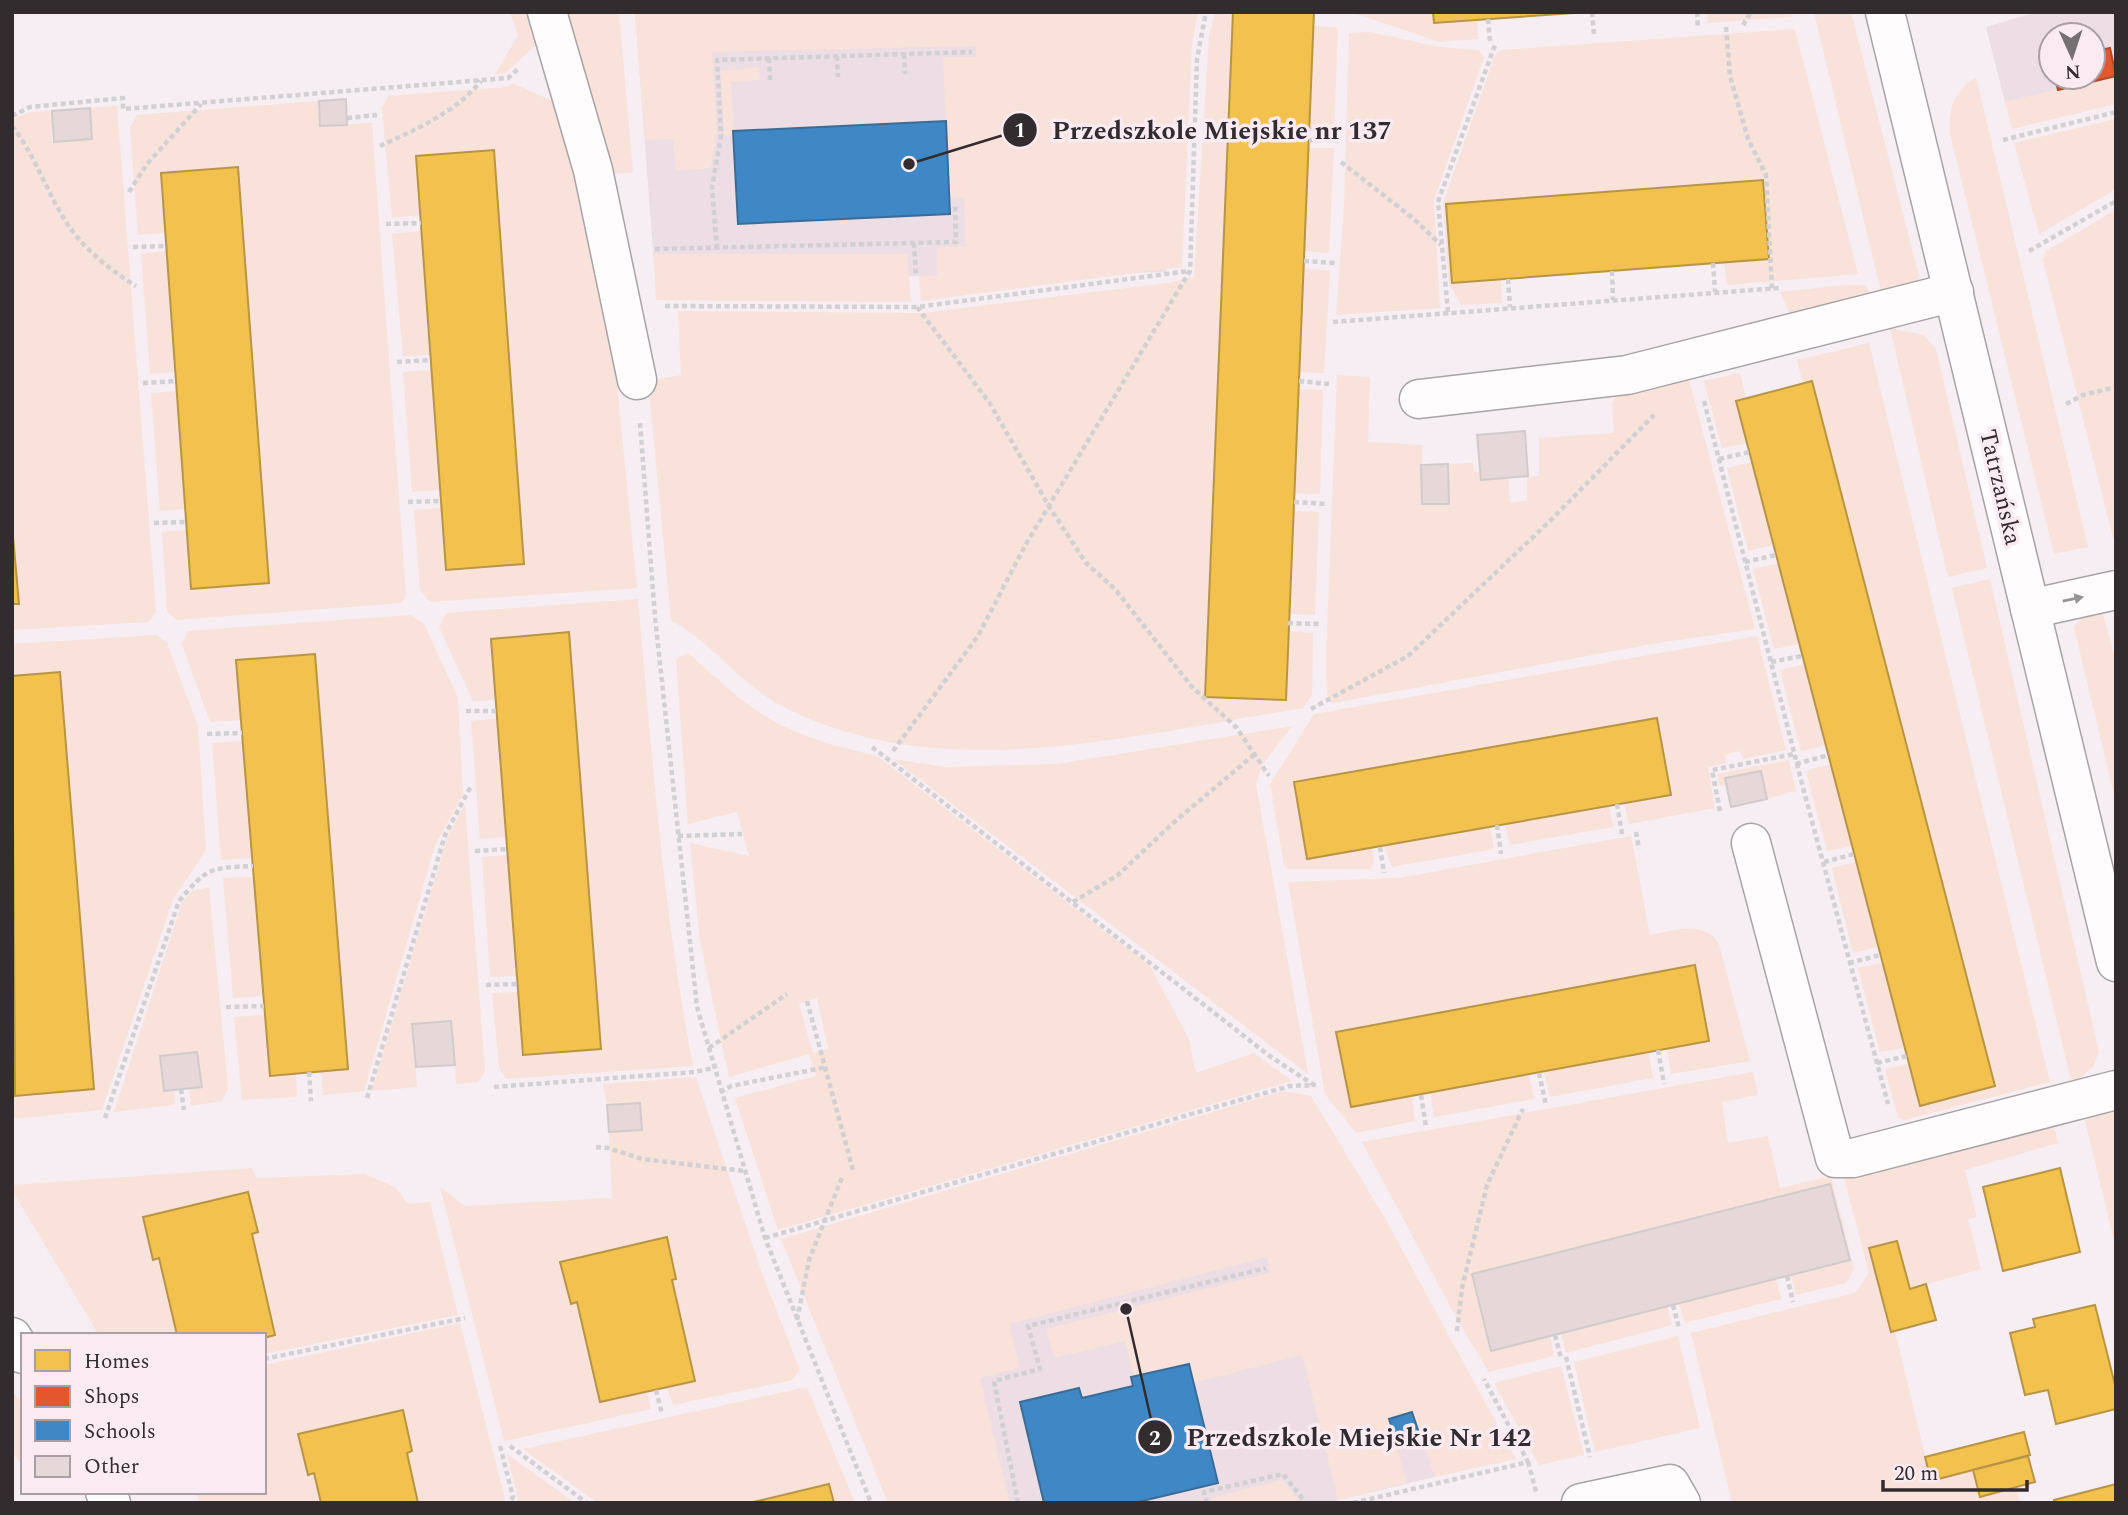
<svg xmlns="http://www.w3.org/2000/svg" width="2128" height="1515" viewBox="0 0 2128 1515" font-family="Spectral,serif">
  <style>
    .built { fill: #ecdee4; fill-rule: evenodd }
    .green { fill: #f8e2da; fill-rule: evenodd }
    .homes { fill: #f2c14e; stroke: #b89445; stroke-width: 2 }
    .shops { fill: #e4572e; stroke: #af4a2e; stroke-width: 2 }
    .schools { fill: #3f88c5; stroke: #3b6c98; stroke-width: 2 }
    .building { fill: #e6d7d8; stroke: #d2cbcd; stroke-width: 2 }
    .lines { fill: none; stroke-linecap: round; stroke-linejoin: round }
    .minor-casing { stroke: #a8a3a6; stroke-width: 41 }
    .path { stroke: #d2d0d2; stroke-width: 4.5; stroke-dasharray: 5 3.5; stroke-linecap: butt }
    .minor { stroke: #fefcfd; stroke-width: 38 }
    .oneway { fill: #989496 }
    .labels { text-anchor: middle; stroke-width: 7; stroke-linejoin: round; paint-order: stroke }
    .street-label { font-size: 24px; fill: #322c2f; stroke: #faebf2 }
    .leader { fill: none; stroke: #322c2f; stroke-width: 2.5 }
    .callout-dot { fill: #322c2f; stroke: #faebf2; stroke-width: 2.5 }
    .mark-label { font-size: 21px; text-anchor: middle; font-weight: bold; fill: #fff }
    .callout-label { font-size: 26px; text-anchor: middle; font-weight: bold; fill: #322c2f; stroke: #faebf2; stroke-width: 7; stroke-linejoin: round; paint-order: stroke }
  </style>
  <rect width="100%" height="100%" fill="#f6eef2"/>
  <g class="built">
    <path d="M635,12H1179L1166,272L919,276L656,290Z"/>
    <path d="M2037,12H2116V76L2005,102L1986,27ZM2051,35H2093V77H2051Z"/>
    <path d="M1296,1099L1488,1464L1327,1503H915L820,1259Z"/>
  </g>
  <g class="green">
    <path d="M510,12H527L536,45L505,73L495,74L518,36Z"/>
    <path d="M563,12H619L633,172L610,174Z"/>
    <path d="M635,12H1198L1192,43L1182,267L921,301L919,276H937V248L966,246L964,198L949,197L943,57H976V46L712,52L717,130L711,168L676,171L673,139L645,140Z"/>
    <path d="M1215,12H1233L1205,696L1285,700L1288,631L1313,633L1312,695L1303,708C1137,734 938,789 780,705C740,683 711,642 671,620L648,381L681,375L678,311L922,313L1168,283L1194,277L1209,37Z"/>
    <path d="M1351,12H1433L1434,23L1477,20L1478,39L1439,42Z"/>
    <path d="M1707,12H1791L1792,17L1708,23Z"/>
    <path d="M1814,12H1851L1919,276L1918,283L1882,296Z"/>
    <path d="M1314,26L1338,28L1334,132L1309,130Z"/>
    <path d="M1795,29L1858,274L1727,285L1724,262L1769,259L1763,180L1452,283L1501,280L1502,303L1461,305L1449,284L1443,203L1495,55L1502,50Z"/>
    <path d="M1370,32L1440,47L1479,50L1484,57L1434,200L1440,308L1336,315L1344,207L1349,33Z"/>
    <path d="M759,67L760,80L731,82L734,135L724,136L721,71Z"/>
    <path d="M2116,76V104L2012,129L2005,102Z"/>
    <path d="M1976,77L2088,547L2054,554L1950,134C1948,109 1954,90 1976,77Z"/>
    <path d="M512,83L557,103L590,221L614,353L637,588L430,602L420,590L414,510L441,508L446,570L524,564L493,150L416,156L420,215L392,218L382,108L388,96L507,87Z"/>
    <path d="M319,101L320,126L372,123L406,595L402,603L176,620L167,611L162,532L186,530L191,589L269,583L161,173L165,233L138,235L130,128L137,115Z"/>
    <path d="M117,106L156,612L149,622L12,630V604L18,603L12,525V120L30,112L52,111V143L91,139L90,108Z"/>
    <path d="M2116,119V189L2039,234L2014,143Z"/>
    <path d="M1308,148H1334L1329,253L1304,251Z"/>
    <path d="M2116,210V537L2113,538L2043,260L2046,251Z"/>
    <path d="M421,231L430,355L403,356L392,234Z"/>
    <path d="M166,251L175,372L150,374L141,254Z"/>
    <path d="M654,254H907L911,302L656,300Z"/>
    <path d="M1304,268L1330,271L1324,373L1299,372Z"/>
    <path d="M1846,285H1866L1872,301L1792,318L1780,292Z"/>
    <path d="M1890,328L1923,335L1936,349L1987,568L1948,577Z"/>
    <path d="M1869,343L2050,1082L1904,1120L1898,1118L1885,1069L1909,1064L1920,1106L1995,1086L1812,381L1803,384L1797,360Z"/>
    <path d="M432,370L440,490L412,492L403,372Z"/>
    <path d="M1687,372L1755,629L1657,643L1333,703L1327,701L1326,657L1337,375L1370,377L1368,442L1422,445V504H1449L1448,464L1473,463L1474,472L1508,470L1510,503L1527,501V477L1539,476V438L1614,433L1612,403L1620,391Z"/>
    <path d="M1740,373L1746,398L1737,401L1748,443L1722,448L1704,381Z"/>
    <path d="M1299,389L1323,390L1320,494L1294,493Z"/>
    <path d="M177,391L185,509L160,511L151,393Z"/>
    <path d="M1753,462L1774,545L1748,551L1727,468Z"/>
    <path d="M1293,511L1319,512L1315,615L1289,614Z"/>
    <path d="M1779,563L1800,644L1774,649L1753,569Z"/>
    <path d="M1990,579L2099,1052L2093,1067L2075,1082L2070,1076L1952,588Z"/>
    <path d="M638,599C652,755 663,911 693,1066L506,1079L499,1067L492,993L518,992L523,1055L601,1048L569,633L491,639L496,700L473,701L439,627L446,613Z"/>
    <path d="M2102,611L2116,661V803L2074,627L2085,614Z"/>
    <path d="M411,615L424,624L458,698L463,795L435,845L364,1091L323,1095L321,1072L348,1069L315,654L237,660L242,720L210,722L182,644L188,631Z"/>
    <path d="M156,635L167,643L198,726L206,850L173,899L102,1110L12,1119V1066L15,1096L94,1089L60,672L12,676V644Z"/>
    <path d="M1757,636L1786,750L1743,759L1740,751L1725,755L1726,763L1708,767L1715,808L1629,824L1624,803L1671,794L1656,718L1294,782L1307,859L1372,848L1374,863L1370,869H1288L1284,866L1270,784L1314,714Z"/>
    <path d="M688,653C717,678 748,710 783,726C812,740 846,749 877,756L1150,966L1189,1039L1196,1073L1254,1053L1292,1081L778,1230L735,1098L816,1076L809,1054L729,1077L700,941L690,843L749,856L737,812L688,824L676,659ZM817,998L828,1048L813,1053L799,1004Z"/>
    <path d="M1805,664L1826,745L1801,751L1780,670Z"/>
    <path d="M497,718L506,837L480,839L471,721Z"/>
    <path d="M1292,726L1262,765L1256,784L1308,1074L893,759L945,767L1058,764Z"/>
    <path d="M243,741L253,858L221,860L212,743Z"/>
    <path d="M1789,760L1796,791L1767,799L1761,771L1726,778L1727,784L1720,786L1717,774Z"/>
    <path d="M1831,764L1852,846L1827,851L1806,771Z"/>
    <path d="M465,805L485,1071L478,1082L456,1084L455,1065L412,1025L417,1087L372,1091L448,835Z"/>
    <path d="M1609,806L1613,827L1510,845L1505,824Z"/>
    <path d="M1490,826L1494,849L1392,867L1384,846Z"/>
    <path d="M1631,836L1650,935C1675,931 1703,919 1719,944L1750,1061L1671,1074L1667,1049L1709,1041L1695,965L1336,1032L1351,1107L1412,1096L1415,1121L1356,1133L1325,1094L1288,882L1399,878Z"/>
    <path d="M507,855L517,976L490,977L482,857Z"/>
    <path d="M1856,862L1878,947L1853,953L1832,868Z"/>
    <path d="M254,877L263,996L233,998L223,878Z"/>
    <path d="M209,887L228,1088L222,1101L191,1106L189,1088L202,1086L197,1052L160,1056L164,1091L174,1090L175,1105L114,1112L182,903L192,891Z"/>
    <path d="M1883,963L1904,1048L1880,1052L1858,968Z"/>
    <path d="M265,1015L271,1076L296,1074L297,1097L242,1100L234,1017Z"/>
    <path d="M1648,1052L1653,1078L1550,1097L1544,1071Z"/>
    <path d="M1753,1072L1758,1095L1722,1102L1728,1143L1768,1136L1780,1188L1831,1176L1854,1269L1846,1283L1796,1295L1791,1275L1849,1260L1830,1185L1472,1274L1491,1351L1550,1336L1554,1356L1489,1372L1458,1321L1362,1142Z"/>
    <path d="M1529,1075L1534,1099L1434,1117L1430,1093Z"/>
    <path d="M696,1077L763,1276L800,1370L792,1380L673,1405L667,1388L695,1381L672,1280L676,1279L667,1238L561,1263L570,1304L577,1302L600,1402L647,1392L651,1409L504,1441L440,1187L465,1206L612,1198L609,1132L642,1130L640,1103L607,1105L603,1084Z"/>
    <path d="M1284,1091L1311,1096L1386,1220L1516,1459L1435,1477L1411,1412L1389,1420L1407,1483L1338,1500L1302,1355L1194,1383L1189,1364L1134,1377L1125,1341L1054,1358L1046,1329L1270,1273L1267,1257L1009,1324L1020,1368L980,1378L1010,1503H888L781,1239Z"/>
    <path d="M2107,1109L2116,1114L2115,1245L2083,1112Z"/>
    <path d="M2052,1118L2058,1143L1965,1170L1977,1217L1968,1219L1981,1269L1910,1289L1897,1241L1869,1248L1891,1332L1895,1331L1931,1480L1973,1470L1980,1497L2016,1487L2020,1503H1732L1691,1333L1855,1293L1869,1273L1845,1182L1848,1171Z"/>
    <path d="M252,1168L257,1178L365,1174L395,1187L408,1204L430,1202L458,1315L264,1354V1338L275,1335L252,1234L258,1232L248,1192L143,1217L153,1259L159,1258L177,1335H99L12,1190V1185Z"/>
    <path d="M1776,1279L1781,1299L1685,1323L1679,1304Z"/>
    <path d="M1667,1307L1672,1325L1566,1353L1561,1333Z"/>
    <path d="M460,1323L505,1499L502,1503H418L407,1453L412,1450L402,1410L299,1434L308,1474L314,1473L321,1503H201L195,1492H264V1365Z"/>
    <path d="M1678,1336L1700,1428L1595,1452L1574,1362Z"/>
    <path d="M1561,1366L1584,1455L1539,1465L1494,1383Z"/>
    <path d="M807,1387L855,1503H834L829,1484L749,1503H598L523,1449Z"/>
    <path d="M12,1389L23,1407V1468L12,1451Z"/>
    <path d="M507,1454L575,1503H519Z"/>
    <path d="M1283,1480L1300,1503H1213L1212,1498Z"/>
  </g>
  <g class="homes">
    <path d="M1233,12H1314L1286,700L1205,697Z"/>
    <path d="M1433,12H1588L1434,23Z"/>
    <path d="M494,150L524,564L446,570L416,156Z"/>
    <path d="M238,167L269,583L191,589L161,173Z"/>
    <path d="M1763,180L1769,259L1452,283L1446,204Z"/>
    <path d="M1812,381L1995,1086L1920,1106L1736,401Z"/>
    <path d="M12,525L19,604H12Z"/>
    <path d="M569,632L601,1049L523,1055L491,639Z"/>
    <path d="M315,654L348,1069L270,1076L236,660Z"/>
    <path d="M60,672L94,1089L15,1096L12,676Z"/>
    <path d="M1657,718L1671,795L1307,859L1294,782Z"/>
    <path d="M1695,965L1709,1041L1351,1107L1336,1032Z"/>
    <path d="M2060,1168L2080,1252L2003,1271L1983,1187Z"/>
    <path d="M248,1192L258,1232L252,1234L275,1335L264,1338V1335H177L159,1258L153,1260L143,1217Z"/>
    <path d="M667,1237L676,1279L672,1280L695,1381L600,1402L577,1302L571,1304L560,1262Z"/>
    <path d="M1897,1241L1910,1289L1926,1284L1936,1320L1891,1332L1869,1248Z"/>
    <path d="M2095,1305L2116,1389V1409L2056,1424L2048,1390L2025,1395L2010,1333L2035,1327L2033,1319Z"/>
    <path d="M403,1410L412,1451L407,1453L418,1503H321L314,1473L308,1475L298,1434Z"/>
    <path d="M2024,1432L2030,1455L1931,1481L1925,1457Z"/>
    <path d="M2028,1456L2035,1482L1980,1497L1973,1470Z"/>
    <path d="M829,1484L834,1503H749Z"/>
    <path d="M2116,1484V1503H2055L2054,1500Z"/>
  </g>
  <path class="shops" d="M2093,42L2096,51L2110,48L2116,76L2058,90L2055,77H2093Z"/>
  <g class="schools">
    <path d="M946,121L950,214L738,224L733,131Z"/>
    <path d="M1189,1364L1218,1483L1134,1503H1044L1020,1402L1079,1388L1082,1398L1133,1386L1131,1377Z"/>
    <path d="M1412,1412L1419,1433L1396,1441L1389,1419Z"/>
  </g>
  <g class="building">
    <path d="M346,99L347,125L320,126L319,101Z"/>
    <path d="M90,108L92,139L54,142L52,111Z"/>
    <path d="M1525,431L1528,476L1481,480L1477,435Z"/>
    <path d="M1448,464L1449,504H1422L1421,465Z"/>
    <path d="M1761,771L1767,799L1731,807L1725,778Z"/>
    <path d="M451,1021L455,1065L416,1067L412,1024Z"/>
    <path d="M197,1052L202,1087L164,1091L160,1056Z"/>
    <path d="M640,1103L642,1130L609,1132L607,1105Z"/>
    <path d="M1830,1184L1850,1260L1491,1351L1472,1274Z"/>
  </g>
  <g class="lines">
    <g class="minor-casing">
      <g id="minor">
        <path d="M547,12L593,170L637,380"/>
        <path d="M1885,12L2116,962"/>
        <path d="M1419,399L1627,375L1954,292"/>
        <path d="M2030,609L2116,590"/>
        <path d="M1751,843L1835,1158H1853L2116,1090"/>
        <path d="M12,1337L23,1354"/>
        <path d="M105,1492L111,1503"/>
        <path d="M1581,1503L1670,1484L1681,1503"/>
      </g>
    </g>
    <g class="path">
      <path d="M1592,12L1594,35"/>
      <path d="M1697,12L1698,29"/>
      <path d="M1488,19L1490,41"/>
      <path d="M1743,25L1751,12"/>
      <path d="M1726,27L1730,76L1748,139L1766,175L1772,289"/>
      <path d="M904,54L905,74"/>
      <path d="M837,56L838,77"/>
      <path d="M769,58L770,80"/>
      <path d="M12,116L30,107L123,98V109L508,78L519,68"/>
      <path d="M347,118L377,115"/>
      <path d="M12,126C39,160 50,205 78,238C93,256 116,274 136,286"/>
      <path d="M1309,140L1342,141"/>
      <path d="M2003,140L2116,112"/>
      <path d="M380,146C416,129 455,113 481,81"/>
      <path d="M1341,162L1414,219L1441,245"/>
      <path d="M129,192L147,164L201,104"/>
      <path d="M386,224L421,223"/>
      <path d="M914,243L916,277"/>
      <path d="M133,247L166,246"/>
      <path d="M655,249L956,242L955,205"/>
      <path d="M717,249L712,187L721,136L717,60L972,52"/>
      <path d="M2029,251L2116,201"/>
      <path d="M1304,261L1335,263"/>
      <path d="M1713,263L1715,292"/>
      <path d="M1612,271L1613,300"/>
      <path d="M1508,279L1510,307"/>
      <path d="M665,306L917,307L1189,271"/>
      <path d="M917,307L989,402L1050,508L1086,563L1115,589L1192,687L1236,727L1269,776"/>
      <path d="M1448,312L1438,202L1496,42"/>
      <path d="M1333,322L1779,288"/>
      <path d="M397,362L431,360"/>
      <path d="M1299,381L1329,384"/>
      <path d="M143,383L176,381"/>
      <path d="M1704,401L1806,799L1888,1104"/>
      <path d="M2066,404L2083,395L2116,387"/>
      <path d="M640,423L655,617L697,1007L765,1238L871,1503"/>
      <path d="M1719,459L1750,452"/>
      <path d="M408,502L441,501"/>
      <path d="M1294,502L1328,504"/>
      <path d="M154,523L186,522"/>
      <path d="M1745,562L1776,555"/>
      <path d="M1288,623L1320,624"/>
      <path d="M1771,662L1802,656"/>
      <path d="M1311,709L1408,656L1552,519L1654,415"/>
      <path d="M466,711H496"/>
      <path d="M207,734L242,733"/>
      <path d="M893,751L978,636L1026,544L1190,271L1197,59L1206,12"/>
      <path d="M1796,764L1829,755"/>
      <path d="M1617,804L1622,834"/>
      <path d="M1720,811L1712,770L1794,754"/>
      <path d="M1497,825L1501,854"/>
      <path d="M1636,832L1639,849"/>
      <path d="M678,836L742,834"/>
      <path d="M1380,847L1384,873"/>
      <path d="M475,851L507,849"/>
      <path d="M1824,862L1854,854"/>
      <path d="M1073,902L1118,875L1172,824L1256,753"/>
      <path d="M1849,963L1880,955"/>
      <path d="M486,985L517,984"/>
      <path d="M807,1001L853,1170"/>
      <path d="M226,1007L264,1006"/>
      <path d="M709,1048L787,994"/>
      <path d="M1658,1050L1664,1084"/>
      <path d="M1877,1063L1907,1056"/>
      <path d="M309,1072L311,1101"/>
      <path d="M1539,1073L1546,1105"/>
      <path d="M494,1087L694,1072L714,1068"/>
      <path d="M181,1089L184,1110"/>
      <path d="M720,1092L731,1086L827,1067"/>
      <path d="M1421,1095L1426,1127"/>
      <path d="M367,1098L445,835L471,786"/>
      <path d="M105,1118L179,901C208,867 209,868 253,866"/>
      <path d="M596,1147L608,1148L642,1159L744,1171"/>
      <path d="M765,1238L1212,1108L1290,1086L1314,1085L1271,1057L872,747"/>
      <path d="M1787,1276L1793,1302"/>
      <path d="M1673,1305L1679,1328"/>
      <path d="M797,1320L809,1260L843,1175"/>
      <path d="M1457,1331L1462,1288L1487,1185L1523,1109"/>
      <path d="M1555,1335L1561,1358"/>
      <path d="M1566,1357L1590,1457"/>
      <path d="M264,1359L465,1318"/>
      <path d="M656,1390L662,1414"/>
      <path d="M500,1446L513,1497L509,1503"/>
      <path d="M510,1446L587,1503"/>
      <path d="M1528,1462L1537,1495"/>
      <path d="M1018,1503L994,1381L1040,1369L1028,1326L1266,1268"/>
      <path d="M1207,1503L1204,1492L1283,1474L1306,1503"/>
      <path d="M1353,1503L1528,1462L1484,1379"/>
    </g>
    <use href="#minor" class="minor"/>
  </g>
  <defs><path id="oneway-solid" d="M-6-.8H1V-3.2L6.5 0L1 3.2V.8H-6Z" transform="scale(1.75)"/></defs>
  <use class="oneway" href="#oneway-solid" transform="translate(2073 599) rotate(-12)"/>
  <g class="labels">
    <g class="street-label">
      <text transform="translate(2001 487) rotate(77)" y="8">Tatrzańska</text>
    </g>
  </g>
  <path class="leader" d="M909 164L1020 130M1126 1309L1155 1437"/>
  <g class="callout-dot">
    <circle cx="909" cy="164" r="7"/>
    <circle cx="1126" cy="1309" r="7"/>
    <circle cx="1020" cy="130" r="18"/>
    <circle cx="1155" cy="1437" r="18"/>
  </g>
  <g class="mark-label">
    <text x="1020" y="137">1</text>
    <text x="1155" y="1445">2</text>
  </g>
  <g class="callout-label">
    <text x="1222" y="139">Przedszkole Miejskie nr 137</text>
    <text x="1359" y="1446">Przedszkole Miejskie Nr 142</text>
  </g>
  <rect width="2128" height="1515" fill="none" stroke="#322c2f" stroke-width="28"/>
  <rect x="21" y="1333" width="245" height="161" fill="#faebf2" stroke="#aa9fa4" stroke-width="2"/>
  <rect x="35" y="1350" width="35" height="21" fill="#f2c14e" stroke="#aa9fa4" stroke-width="2"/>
  <text x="84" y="1368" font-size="21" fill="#322c2f">Homes</text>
  <rect x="35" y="1386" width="35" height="21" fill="#e4572e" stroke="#aa9fa4" stroke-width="2"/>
  <text x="84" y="1403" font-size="21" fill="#322c2f">Shops</text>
  <rect x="35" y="1420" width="35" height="21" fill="#3f88c5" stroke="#aa9fa4" stroke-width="2"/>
  <text x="84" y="1438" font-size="21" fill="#322c2f">Schools</text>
  <rect x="35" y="1456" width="35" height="21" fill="#e6d7d8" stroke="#aa9fa4" stroke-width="2"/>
  <text x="84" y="1473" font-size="21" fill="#322c2f">Other</text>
  <g transform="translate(2072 56) rotate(177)"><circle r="33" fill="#faebf2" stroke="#aa9fa4" stroke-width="2"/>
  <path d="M0-5L12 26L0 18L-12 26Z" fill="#777073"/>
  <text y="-10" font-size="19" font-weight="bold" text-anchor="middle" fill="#322c2f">N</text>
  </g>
  <path d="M1883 1480v10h144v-10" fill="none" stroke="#322c2f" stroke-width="3.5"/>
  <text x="1894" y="1480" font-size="21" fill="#322c2f" stroke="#faebf2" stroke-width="5" paint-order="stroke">20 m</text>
</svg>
